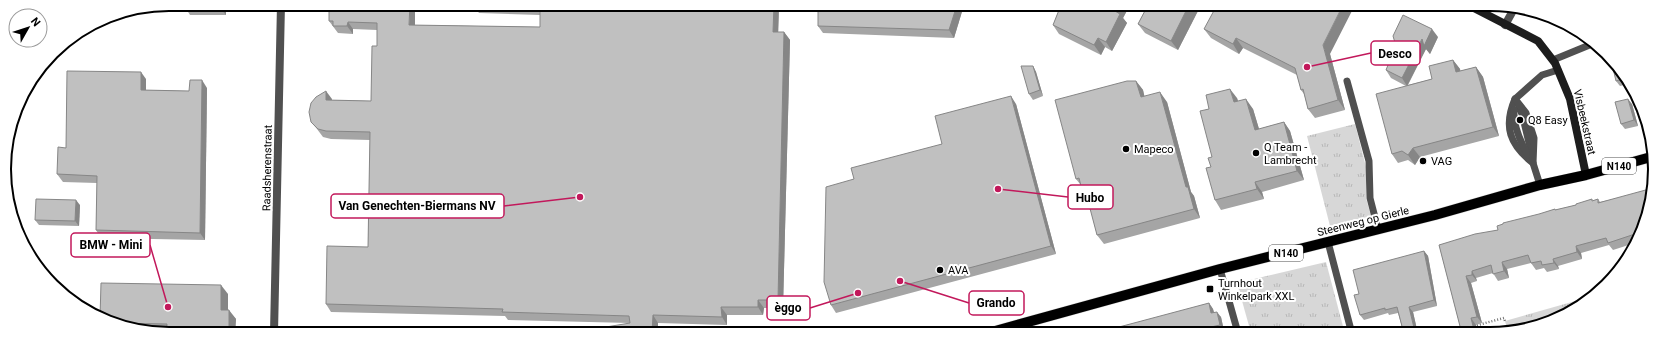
<svg xmlns="http://www.w3.org/2000/svg" width="1659" height="338" viewBox="0 0 1659 338" font-family="Roboto,sans-serif">
  <style>
    .grass { fill: url(#grass-tufts) }
    .lines { fill: none; stroke-linecap: round; stroke-linejoin: round }
    .primary-casing { stroke: #dbdbdb; stroke-width: 11 }
    .path { stroke: #727272; stroke-width: 2.5; stroke-dasharray: 1 2; stroke-linecap: butt }
    .lane { stroke: #505050; stroke-width: 7 }
    .street { stroke: #505050; stroke-width: 8 }
    .secondary { stroke: #1d1d1d; stroke-width: 8 }
    .primary { stroke: #000; stroke-width: 10 }
    .wall { fill: #a5a5a5 }
    .shaded-wall { fill: #868686 }
    .building { fill: #c0c0c0; stroke: #868686 }
    .poi-dot { fill: #000; stroke: #fff; stroke-width: 1.5 }
    .labels { text-anchor: middle; stroke-width: 4; stroke-linejoin: round; paint-order: stroke }
    .shield { fill: #fff; stroke: #4c4c4c; stroke-width: 1 }
    .shield-label { font-size: 10px; font-weight: bold; fill: #000 }
    .poi-label { font-size: 11px; fill: #000; stroke: #fff; text-anchor: start }
    .street-label { font-size: 11px; fill: #000; stroke: #fff }
    .rim { fill: none; stroke: #000; stroke-width: 2 }
    .leader { fill: none; stroke: #c2185b; stroke-width: 1.5 }
    .callout-dot { fill: #c2185b; stroke: #fff; stroke-width: 1.5 }
    .callout { fill: #fff; stroke: #c2185b; stroke-width: 1.5 }
    .callout-label { font-size: 12px; text-anchor: middle; font-weight: bold; fill: #000 }
  </style>
  <defs>
    <pattern id="grass-tufts" width="24" height="20" patternUnits="userSpaceOnUse"><rect width="24" height="20" fill="#d7d7d7"/><path d="M3 7l-1-3M5 7V3M7 7l1-3M15 17l-1-3M17 17v-4M19 17l1-3" fill="none" stroke="#b7b7b7"/></pattern>
  </defs>
  <rect width="100%" height="100%" fill="#fff"/>
  <g class="grass">
    <path d="M1355,124L1366,167V198L1371,216L1330,226L1307,136Z"/>
    <path d="M1326,262L1345,334L1251,333L1237,283Z"/>
    <path d="M1593,296L1563,317L1508,332L1505,321Z"/>
  </g>
  <g class="lines">
    <g class="primary-casing">
      <path id="primary" d="M988,333L1220,269L1435,215L1540,185L1586,175L1651,157"/>
    </g>
    <g class="path">
      <path d="M1474,326L1504,318L1505,321"/>
      <path d="M1445,334L1464,329"/>
    </g>
    <g class="lane">
      <path d="M1553,60L1592,44"/>
      <path d="M1347,81L1369,161L1370,198L1378,229"/>
      <path d="M1515,99C1503,127 1510,145 1533,163"/>
      <path d="M1519,108L1522,114L1531,151"/>
      <path d="M1514,110C1513,126 1520,141 1528,155"/>
      <path d="M1540,185L1533,163L1534,138L1526,113L1515,99L1542,75L1558,70"/>
      <path d="M1328,242L1352,334"/>
      <path d="M1220,269L1238,333"/>
      <path d="M1489,334H1491"/>
    </g>
    <g class="street">
      <path d="M1505,25L1515,7"/>
      <path d="M274,333L281,4"/>
    </g>
    <path class="secondary" d="M1468,5L1538,41L1555,63L1570,99L1586,175"/>
    <use href="#primary" class="primary"/>
  </g>
  <g class="wall">
    <path d="M185,4H226V15H190L185,7Z"/>
    <path d="M329,4L415,25L540,27V15L479,13L473,5V4L779,5L778,32H784L790,40L783,308H764L763,315H727V325L658,323V333H601L630,323L508,320L505,316L331,312L326,304L368,247L370,140L331,139L323,137L317,129L311,122L332,99V100L371,101L377,46V30L353,29V34L338,33L329,21Z"/>
    <path d="M964,5L954,38L823,33L818,26Z"/>
    <path d="M1061,5H1130L1123,18L1127,23L1112,51L1105,47L1101,55L1059,34L1053,25Z"/>
    <path d="M1148,5H1201L1178,50L1145,33L1138,24Z"/>
    <path d="M1204,29L1330,54L1345,110L1315,118L1308,109L1304,94L1301,90L1297,75L1243,48L1239,54L1211,38Z"/>
    <path d="M1438,37L1430,54L1426,49L1408,85L1432,79L1453,60L1460,69V71L1476,67L1483,77L1499,136L1420,157L1415,165L1408,160L1398,163L1392,154L1406,86L1391,78L1386,70L1388,66L1387,64Z"/>
    <path d="M1033,66L1036,72L1043,96L1033,100L1029,94Z"/>
    <path d="M1621,68L1628,84L1620,86L1616,81Z"/>
    <path d="M146,79V90L189,91L207,88L205,240L101,238L96,230L97,183L63,182L57,174L66,148Z"/>
    <path d="M1136,81L1143,90L1144,96L1167,102L1191,192L1194,196L1200,218L1104,244L1097,235L1091,211L1085,202L1080,184L1076,179Z"/>
    <path d="M1237,98L1238,101L1253,109L1259,129L1284,122L1290,131L1304,180L1262,192L1264,199L1221,210L1215,200L1211,167L1212,157L1209,109Z"/>
    <path d="M1016,104L1056,254L836,313L831,305L854,179L942,144Z"/>
    <path d="M1632,104L1638,126L1625,129L1621,124Z"/>
    <path d="M1654,190L1638,242L1613,250L1609,245L1581,253L1582,259L1558,266L1559,269L1547,272L1544,268L1536,270L1531,263L1507,269L1509,278L1498,281L1493,273L1476,278L1477,281L1471,283L1482,323L1476,325L1478,334H1462L1439,245L1498,230L1555,209V210L1576,205L1592,199V201L1598,199L1600,202Z"/>
    <path d="M80,205L79,226L39,225L35,220Z"/>
    <path d="M1424,251L1428,256L1437,306L1413,312L1418,334H1404L1398,313L1389,315L1388,313L1364,320L1360,315L1359,294Z"/>
    <path d="M228,294V310L236,319L235,333H148L100,318Z"/>
    <path d="M1209,303L1213,309L1214,312L1221,317L1224,331L1212,333H1121Z"/>
  </g>
  <g class="shaded-wall">
    <path d="M220,4H226V15L220,8Z"/>
    <path d="M410,4H415V32L409,25Z"/>
    <path d="M774,5H779L778,40L773,32Z"/>
    <path d="M957,5H964L954,38L949,30Z"/>
    <path d="M1118,5H1130L1123,18L1127,23L1112,51L1106,42L1115,11Z"/>
    <path d="M1189,5H1201L1178,50L1171,41Z"/>
    <path d="M1343,5H1355L1330,54L1345,110L1338,100L1323,45Z"/>
    <path d="M348,22L353,29V34L347,26Z"/>
    <path d="M1432,29L1438,37L1430,54L1426,49L1407,86L1402,78L1422,39Z"/>
    <path d="M784,32L790,40L783,308L778,300Z"/>
    <path d="M1098,38L1105,47L1101,55L1094,45Z"/>
    <path d="M1236,38L1243,48L1239,54L1233,44Z"/>
    <path d="M1453,60L1460,69L1463,82L1456,72Z"/>
    <path d="M1033,66L1036,72L1043,96L1040,90Z"/>
    <path d="M1476,67L1483,77L1499,136L1493,127Z"/>
    <path d="M141,72L146,79V97L141,90Z"/>
    <path d="M202,80L207,88L205,240L200,233Z"/>
    <path d="M1136,81L1143,90L1147,107L1141,97Z"/>
    <path d="M1230,89L1237,98L1241,112L1234,102Z"/>
    <path d="M326,91L332,99L331,107L326,100Z"/>
    <path d="M1160,92L1167,102L1191,192L1194,196L1200,218L1194,209L1186,187Z"/>
    <path d="M1011,96L1016,104L1056,254L1051,246Z"/>
    <path d="M1246,99L1253,109L1262,139L1255,130Z"/>
    <path d="M1628,99L1632,104L1638,126L1634,120Z"/>
    <path d="M1284,122L1290,131L1304,180L1297,171Z"/>
    <path d="M1413,148L1420,157L1415,165L1408,155Z"/>
    <path d="M1255,182L1262,192L1264,199L1257,189Z"/>
    <path d="M76,200L80,205L79,226L75,221Z"/>
    <path d="M1576,246L1581,253L1582,259L1577,252Z"/>
    <path d="M1424,251L1428,256L1437,306L1434,300Z"/>
    <path d="M1553,259L1558,266L1559,269L1554,263Z"/>
    <path d="M1502,262L1507,269L1509,278L1504,271Z"/>
    <path d="M1472,271L1476,278L1477,281L1472,275Z"/>
    <path d="M1466,276L1471,283L1482,323L1477,317Z"/>
    <path d="M221,285L228,294V319L221,310Z"/>
    <path d="M758,300L764,308L763,315L758,307Z"/>
    <path d="M1209,303L1213,309L1215,318L1211,313Z"/>
    <path d="M721,307L727,315V325L722,317Z"/>
    <path d="M1409,307L1413,312L1418,334H1417L1415,332Z"/>
    <path d="M229,310L236,319L235,333H229Z"/>
    <path d="M1217,312L1221,317L1224,331L1220,325Z"/>
    <path d="M653,315L658,323V333H652Z"/>
    <path d="M1471,318L1476,325L1478,334H1475Z"/>
  </g>
  <g class="building">
    <path d="M185,4H220V8L185,7Z"/>
    <path d="M329,4H410L409,25L540,27V7L473,5V4L774,5L773,32H784L778,300H758V307H721L722,317L653,315L652,333H601L600,328L630,323L629,316L502,312L503,309L326,304L327,246L368,247L370,132L326,131L318,129L311,122L309,112L311,103L316,97L326,91V100L371,101L372,46H377V23L348,22L347,26H333V21H329Z"/>
    <path d="M818,5H957L949,30L818,26Z"/>
    <path d="M1061,5H1118L1115,11L1120,14L1106,42L1098,38L1094,45L1053,25Z"/>
    <path d="M1148,5H1189L1171,41L1138,24Z"/>
    <path d="M1217,5H1343L1323,45L1338,100L1308,109L1303,89L1301,90L1295,68L1236,38L1233,44L1204,29Z"/>
    <path d="M1403,15L1432,29L1424,46L1422,39L1402,78L1386,70L1388,65L1387,64L1396,46L1393,36Z"/>
    <path d="M1453,60L1456,72L1476,67L1493,127L1413,148L1408,155L1402,151L1392,154L1376,94L1432,79L1429,66Z"/>
    <path d="M1615,63L1621,68L1626,78L1616,81L1612,64Z"/>
    <path d="M1021,66H1033L1040,90L1029,94Z"/>
    <path d="M67,71L141,72V90L189,91L190,80H202L200,233L96,230L97,176L57,174L58,147L66,148Z"/>
    <path d="M1127,81H1136L1141,97L1160,92L1186,187H1188L1194,209L1097,235L1088,201L1085,202L1079,178L1076,179L1055,100Z"/>
    <path d="M1230,89L1234,102L1246,99L1255,130L1284,122L1297,171L1255,182L1257,189L1215,200L1206,168L1211,167L1208,158L1212,157L1200,111L1209,109L1206,95Z"/>
    <path d="M1011,96L1051,246L831,305L824,282L826,187L854,179L851,168L942,144L935,116Z"/>
    <path d="M1628,99L1634,120L1621,124L1615,102Z"/>
    <path d="M1653,188L1654,190L1641,232L1608,243L1606,238L1576,246L1577,252L1553,259L1554,263L1542,265L1541,261L1531,263L1528,255L1502,262L1504,271L1493,274L1491,265L1472,271V275L1466,276L1477,317L1471,318L1475,334H1462L1439,245L1475,234L1498,230L1497,226L1503,224V223L1539,214L1555,209V210L1576,205V204L1592,199V201L1598,199V203Z"/>
    <path d="M36,199L76,200L75,221L35,220Z"/>
    <path d="M1424,251L1434,300L1409,307L1415,332L1408,334H1404L1397,307L1385,310V308L1360,315L1354,295L1359,294L1353,270Z"/>
    <path d="M101,283L221,285V310H229V333H166L167,324L114,323L100,318Z"/>
    <path d="M1209,303L1211,313L1217,312L1220,325L1202,329L1203,333H1121L1119,327Z"/>
  </g>
  <g class="poi-dot">
    <circle cx="1520" cy="120" r="4"/>
    <circle cx="1126" cy="149" r="4"/>
    <circle cx="1256" cy="153" r="4"/>
    <circle cx="1423" cy="161" r="4"/>
    <circle cx="940" cy="270" r="4"/>
    <rect x="1206" y="285" width="8" height="8" rx="2"/>
  </g>
  <g class="labels">
    <g class="shield">
      <rect x="1602" y="158" width="34" height="16" rx="3"/>
      <rect x="1269" y="245" width="34" height="16" rx="3"/>
    </g>
    <g class="shield-label">
      <text x="1619" y="170">N140</text>
      <text x="1286" y="257">N140</text>
    </g>
    <g class="poi-label">
      <text x="1528" y="124">Q8 Easy</text>
      <text x="1264" y="151">Q Team -<tspan x="1264" dy="13">Lambrecht</tspan></text>
      <text x="1134" y="153">Mapeco</text>
      <text x="1431" y="165">VAG</text>
      <text x="948" y="274">AVA</text>
      <text x="1218" y="287">Turnhout<tspan x="1218" dy="13">Winkelpark XXL</tspan></text>
    </g>
    <g class="street-label">
      <text transform="translate(1585 122) rotate(77)" y="4">Visbeekstraat</text>
      <text transform="translate(267 168) rotate(-89)" y="4">Raadsherenstraat</text>
      <text transform="translate(1363 221) rotate(-14)" y="4">Steenweg op Gierle</text>
    </g>
  </g>
  <path d="M0 0H1659V338H0ZM169 11H1490A158 158 0 0 1 1648 169V169A158 158 0 0 1 1490 327H169A158 158 0 0 1 11 169V169A158 158 0 0 1 169 11Z" fill="#fff" fill-rule="evenodd"/>
  <path class="rim" d="M169 11H1490A158 158 0 0 1 1648 169V169A158 158 0 0 1 1490 327H169A158 158 0 0 1 11 169V169A158 158 0 0 1 169 11Z"/>
  <path class="leader" d="M1307 67L1371 53M998 189L1068 197M580 197L504 206M168 307L150 245M900 281L969 303M858 293L810 308"/>
  <g class="callout-dot">
    <circle cx="1307" cy="67" r="4"/>
    <circle cx="998" cy="189" r="4"/>
    <circle cx="580" cy="197" r="4"/>
    <circle cx="168" cy="307" r="4"/>
    <circle cx="900" cy="281" r="4"/>
    <circle cx="858" cy="293" r="4"/>
  </g>
  <g class="callout">
    <rect x="1371" y="41" width="49" height="24" rx="4"/>
    <rect x="1068" y="185" width="45" height="24" rx="4"/>
    <rect x="331" y="194" width="173" height="24" rx="4"/>
    <rect x="71" y="233" width="79" height="24" rx="4"/>
    <rect x="969" y="291" width="55" height="24" rx="4"/>
    <rect x="767" y="296" width="43" height="24" rx="4"/>
  </g>
  <g class="callout-label">
    <text x="1395" y="58">Desco</text>
    <text x="1090" y="202">Hubo</text>
    <text x="417" y="210">Van Genechten-Biermans NV</text>
    <text x="111" y="249">BMW - Mini</text>
    <text x="996" y="307">Grando</text>
    <text x="788" y="312">èggo</text>
  </g>
  <g transform="translate(28 28) rotate(51)"><circle r="19" fill="#ffffff" stroke="#999999"/>
  <path d="M0-3L7 15L0 10L-7 15Z" fill="#000000"/>
  <text y="-6" font-size="11" font-weight="bold" text-anchor="middle" fill="#000000">N</text>
  </g>
</svg>
